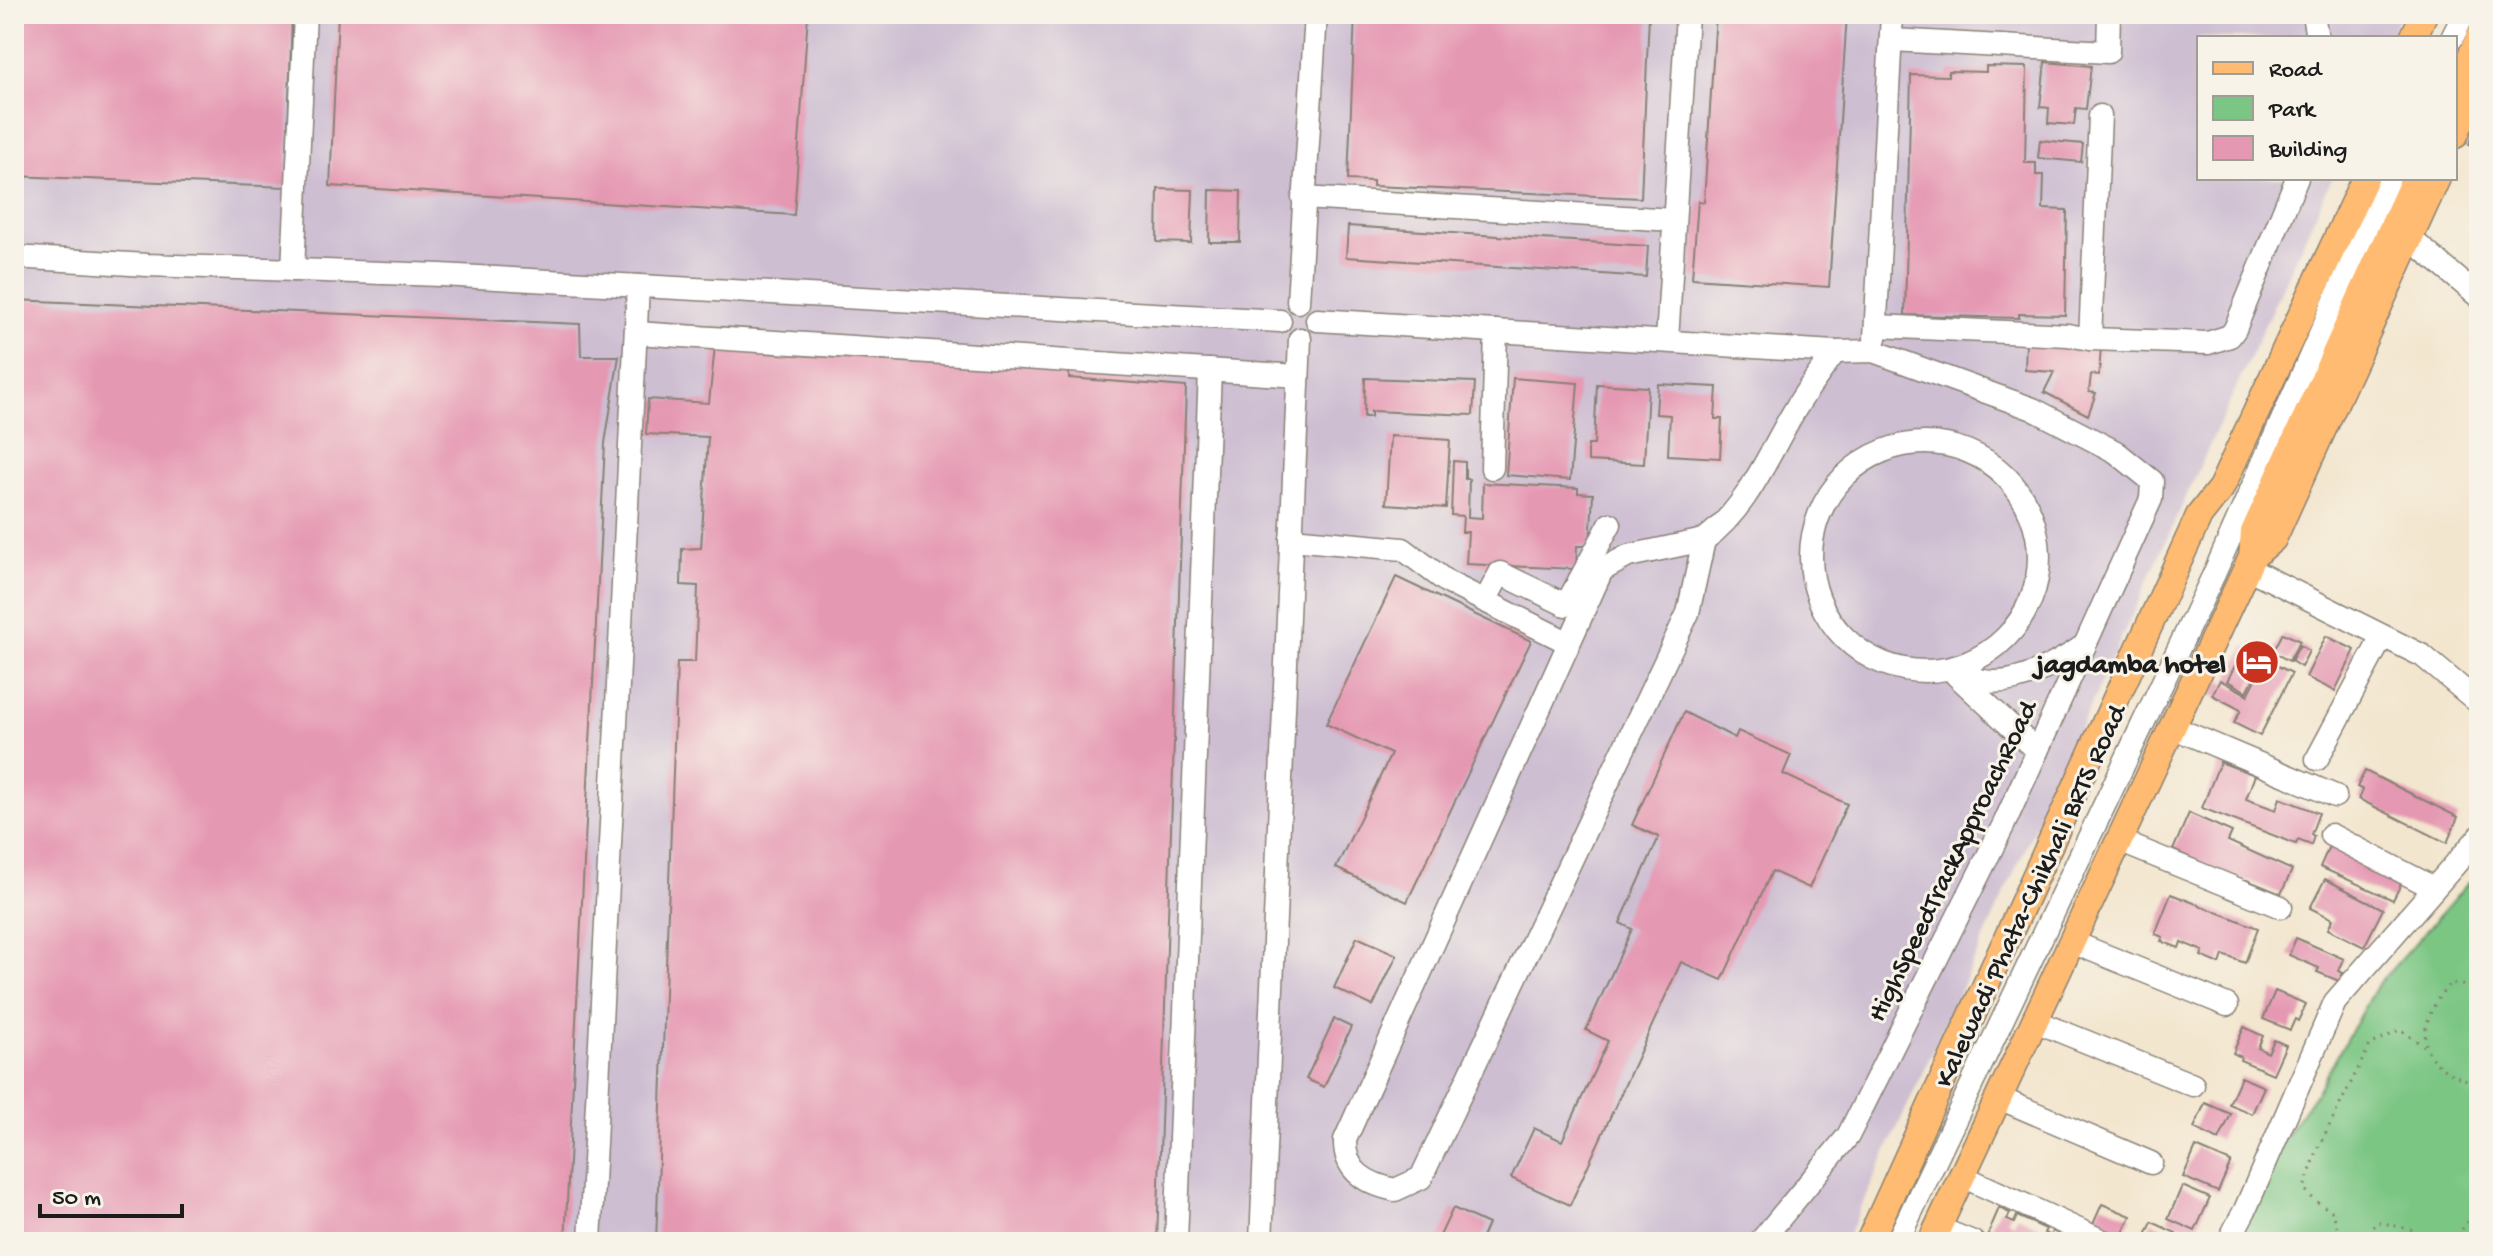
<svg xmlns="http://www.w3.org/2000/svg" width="2493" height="1256" viewBox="0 0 2493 1256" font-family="'Gochi Hand',sans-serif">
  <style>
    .industrial { fill: #cdbed2 }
    .green { fill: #7bc684; stroke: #4c7150; stroke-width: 2 }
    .building { fill: #e598b2 }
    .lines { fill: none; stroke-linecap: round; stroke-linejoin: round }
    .minor-casing { stroke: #888176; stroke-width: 25 }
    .major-casing { stroke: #888176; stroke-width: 29 }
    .path { stroke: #888176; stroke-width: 3; stroke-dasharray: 2 6; stroke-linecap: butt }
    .minor { stroke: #fff; stroke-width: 22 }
    .major { stroke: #febb71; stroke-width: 26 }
    .labels { text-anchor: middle; stroke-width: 6; stroke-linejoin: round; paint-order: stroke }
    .poi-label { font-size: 28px; font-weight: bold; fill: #1c1c1c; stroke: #f7f3e8; text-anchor: end }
    .street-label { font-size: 28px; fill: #1c1c1c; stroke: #f7f3e8 }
  </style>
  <rect width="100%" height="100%" fill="#f7f3e8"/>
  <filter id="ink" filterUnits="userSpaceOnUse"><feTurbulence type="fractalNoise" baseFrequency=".0125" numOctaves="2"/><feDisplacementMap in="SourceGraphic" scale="16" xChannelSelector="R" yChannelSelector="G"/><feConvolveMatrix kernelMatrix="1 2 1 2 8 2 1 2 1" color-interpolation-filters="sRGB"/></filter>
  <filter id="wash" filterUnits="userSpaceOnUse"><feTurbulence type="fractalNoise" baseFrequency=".006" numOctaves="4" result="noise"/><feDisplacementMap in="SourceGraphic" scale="32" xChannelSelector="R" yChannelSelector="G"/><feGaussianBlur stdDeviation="1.8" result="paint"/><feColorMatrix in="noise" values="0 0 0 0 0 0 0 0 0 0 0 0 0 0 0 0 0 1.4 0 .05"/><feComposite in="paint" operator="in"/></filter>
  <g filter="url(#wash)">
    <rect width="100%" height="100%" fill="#f3e6cf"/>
    <path class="industrial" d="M14,14H2400L2390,38H2199V178H2332L1845,1242H14Z"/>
    <path class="green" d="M2479,871V1242H2237L2263,1168L2316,1093L2375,988Z"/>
    <g id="blocks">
      <g class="building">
        <path d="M14,14H292L286,187L14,176Z"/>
        <path d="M338,14H808L794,215L330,186Z"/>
        <path d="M1355,14H1649L1641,198L1373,186V181L1348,180Z"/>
        <path d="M1716,14H1847L1829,287L1692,278L1698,201L1704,202Z"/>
        <path d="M2045,62L2091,66L2086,109L2076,108L2074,125L2048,123L2049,108L2040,107Z"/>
        <path d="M1986,66L2027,67L2025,163H2036V175H2044L2043,209L2067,210L2065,315L2019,314V318L1905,315L1911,75L1948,76V71L1986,72Z"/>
        <path d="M2479,122V153L2469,144Z"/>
        <path d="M2040,140L2083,144L2081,162L2038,158Z"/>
        <path d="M1158,189L1193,190L1191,243L1157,242Z"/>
        <path d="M1210,190L1241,191L1240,242H1209Z"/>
        <path d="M1348,226L1648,246L1646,277L1346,257Z"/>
        <path d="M14,300L580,324L581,356H619L605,443L565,1242H14Z"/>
        <path d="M2026,342L2101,346L2099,375L2091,374L2089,392L2096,393L2088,415L2044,392L2054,372L2025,370Z"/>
        <path d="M715,346L1069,365V378L1186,387L1157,1242H656L677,662H695L698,586L681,585L682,549L701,548L708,437L646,434L648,399L709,403Z"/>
        <path d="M1365,378L1475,382L1473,415L1371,411V417H1364Z"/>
        <path d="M1513,378L1578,383L1570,480L1506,475Z"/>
        <path d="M1597,384L1648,387L1644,464L1588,461V445H1594Z"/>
        <path d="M1658,384L1717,387L1715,419H1722L1720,458L1668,455L1670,415L1656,414Z"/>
        <path d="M1390,436L1450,440L1446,508L1386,504Z"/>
        <path d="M1453,461L1465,462V479H1469L1468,517L1482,518L1483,483L1578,488V493L1593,494L1590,546H1577L1576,569L1466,564L1468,532H1462L1463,516L1451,515Z"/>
        <path d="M1396,577L1531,641L1407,902L1336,868L1391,754L1326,724Z"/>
        <path d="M2283,633L2300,641L2289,661L2273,652Z"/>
        <path d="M2326,636L2355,650L2335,691L2306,677Z"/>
        <path d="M2300,645L2309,651L2301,667L2291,661Z"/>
        <path d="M2245,646L2265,656L2247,692L2227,681Z"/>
        <path d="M2266,660L2292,673L2260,736L2234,723L2241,710L2212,695L2220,680L2248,695Z"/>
        <path d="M1684,712L1735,738L1738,731L1791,755L1783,774L1847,804L1809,888L1772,871L1722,980L1681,962L1570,1205L1511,1178L1534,1128L1562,1141L1608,1041L1586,1030L1632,929L1620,923L1659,837L1632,825Z"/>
        <path d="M2220,762L2255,775L2246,799L2276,810L2280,798L2319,813L2311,834L2314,836L2311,845L2298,840L2296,844L2202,808Z"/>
        <path d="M2365,771L2458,817L2447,843L2359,799L2363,790L2357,787Z"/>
        <path d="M2189,813L2232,832L2228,841L2292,870L2281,894L2247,880L2246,883L2173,850Z"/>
        <path d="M2330,844L2404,878L2393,900L2320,867Z"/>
        <path d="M2325,879L2383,909L2364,947L2328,929L2333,919L2310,908Z"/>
        <path d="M2171,894L2258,928L2245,963L2223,955L2220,964L2201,956L2203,951L2181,942L2179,948L2161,941L2163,937L2155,934Z"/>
        <path d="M1357,937L1397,955L1373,1006L1334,988Z"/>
        <path d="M2296,938L2344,959L2339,971L2343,973L2339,981L2317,972L2319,968L2289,955Z"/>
        <path d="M2275,991L2306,1004L2298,1021L2295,1019L2290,1030L2263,1019Z"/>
        <path d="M1334,1019L1351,1027L1324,1087L1306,1079Z"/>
        <path d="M2244,1027L2263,1036L2258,1048L2268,1053L2274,1040L2286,1045L2273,1074L2240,1060L2241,1057L2233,1053Z"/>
        <path d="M2241,1077L2264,1087L2252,1114L2229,1104Z"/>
        <path d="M2205,1103L2231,1114L2219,1140L2194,1128Z"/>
        <path d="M2196,1147L2231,1162L2218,1192L2183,1177Z"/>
        <path d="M2182,1186L2210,1198L2195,1231L2168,1219Z"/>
        <path d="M2102,1204L2131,1216L2119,1242L2090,1231Z"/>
        <path d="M1453,1208L1488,1224L1480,1242H1437Z"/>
        <path d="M1999,1208L2010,1213L2007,1220L2014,1223L2017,1216L2046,1229L2044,1233L2050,1236L2052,1231L2077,1242H2000L1987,1236Z"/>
        <path d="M2152,1222L2176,1233L2172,1242H2143Z"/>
      </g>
    </g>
  </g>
  <g filter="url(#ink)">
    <use href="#blocks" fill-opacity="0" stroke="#888176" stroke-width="2"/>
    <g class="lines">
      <g class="minor-casing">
        <g id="minor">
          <path d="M2313,14L2317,38"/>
          <path d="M2452,38L2464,14"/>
          <path d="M1892,40L2108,52L2109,14"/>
          <path d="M1303,198L1674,220"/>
          <path d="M2411,239L2479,297"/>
          <path d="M14,257L147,265L441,275L1280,321"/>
          <path d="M293,270L305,14"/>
          <path d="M1298,302L1316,14"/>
          <path d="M1317,320L1835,352L1873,351L2033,409L2116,452L2152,481L2151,499L2004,824L1848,1136L1760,1242"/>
          <path d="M1877,326L2068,335L2090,339L2100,116"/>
          <path d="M636,333L1298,376"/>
          <path d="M1875,338L1892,14"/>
          <path d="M2090,339L2208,343L2230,336L2235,329L2297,178"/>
          <path d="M1667,341L1687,14"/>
          <circle cx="1925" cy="557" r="114"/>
          <path d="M1492,468L1496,331"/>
          <path d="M1291,539L1403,549L1447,582L1569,643"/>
          <path d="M1704,540L1688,613L1421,1178L1395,1190C1367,1184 1344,1172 1345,1140L1602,570L1628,556Z"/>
          <path d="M1704,540C1749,507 1768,454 1796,408C1807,389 1822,370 1835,352"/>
          <path d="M2247,568L2423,656L2479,703"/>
          <path d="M1485,601L1500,573L1566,605L1610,524"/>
          <path d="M1949,669C1959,673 1969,677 1979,680C2014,689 2057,664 2085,645"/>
          <path d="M1956,675L2037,751"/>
          <path d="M2172,727L2335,796"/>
          <path d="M2317,759L2382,637"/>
          <path d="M2331,835L2434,888"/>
          <path d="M2119,841L2281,907"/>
          <path d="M2072,942L2227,1005"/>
          <path d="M2035,1021L2193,1085"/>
          <path d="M1999,1098L2151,1163"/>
          <path d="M1962,1176L2105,1242"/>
          <path d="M1938,1228L1973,1242"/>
          <path d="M590,1242L638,286"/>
          <path d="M1176,1242L1210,370"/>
          <path d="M1261,1242L1300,339"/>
          <path d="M1897,1242L2214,574L2389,178"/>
          <path d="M2228,1242L2245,1210L2335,1002L2479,837"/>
        </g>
      </g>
      <g class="major-casing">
        <g id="major">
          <path d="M2413,38L2424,14"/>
          <path d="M2455,91L2479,38"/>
          <path d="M2455,135L2479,78"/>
          <path d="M2252,557L2273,539L2437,178"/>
          <path d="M1869,1242L2199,516L2221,488L2365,178"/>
          <path d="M1931,1242L2252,557L2254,532L2415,178"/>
        </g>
      </g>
      <g class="path">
        <path d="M2479,988L2450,983C2411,1029 2416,1070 2479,1083"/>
        <path d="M2332,1242L2337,1227L2333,1212L2314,1200L2304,1188L2319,1146L2370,1045L2400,1030L2424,1046"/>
        <path d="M2354,1242L2379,1222L2413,1230L2414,1242"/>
        <path d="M2452,1242L2470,1219L2479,1223"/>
      </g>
      <use href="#minor" class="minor"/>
      <use href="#major" class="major"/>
    </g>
  </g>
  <defs>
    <g id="hotel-disc" transform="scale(2.3)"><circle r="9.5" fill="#c8321e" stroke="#f7f3e8"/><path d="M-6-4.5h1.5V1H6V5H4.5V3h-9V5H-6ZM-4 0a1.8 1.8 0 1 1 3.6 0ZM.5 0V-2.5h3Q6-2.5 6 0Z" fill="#fff"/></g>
  </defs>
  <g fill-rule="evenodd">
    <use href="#hotel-disc" x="2257" y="662"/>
  </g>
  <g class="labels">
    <g class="poi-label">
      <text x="2226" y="672">jagdamba hotel</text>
    </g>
    <g class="street-label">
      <text transform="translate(1950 860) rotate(-64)" y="10">HighSpeedTrackApproachRoad</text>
      <text transform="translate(2028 895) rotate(-65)" y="10">Kalewadi Phata-Chikhali BRTS Road</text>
    </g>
  </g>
  <rect width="2493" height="1256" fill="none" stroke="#f7f3e8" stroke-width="48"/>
  <rect x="2197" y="36" width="260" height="144" fill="#f7f3e8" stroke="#9f9d96" stroke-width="2"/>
  <rect x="2213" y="62" width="40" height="12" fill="#febb71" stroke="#9f9d96" stroke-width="2"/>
  <text x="2269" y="76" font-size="24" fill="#1c1c1c">Road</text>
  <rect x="2213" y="96" width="40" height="24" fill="#7bc684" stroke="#9f9d96" stroke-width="2"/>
  <text x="2269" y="116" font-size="24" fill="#1c1c1c">Park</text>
  <rect x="2213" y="136" width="40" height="24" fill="#e598b2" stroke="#9f9d96" stroke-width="2"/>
  <text x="2269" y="156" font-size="24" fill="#1c1c1c">Building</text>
  <path d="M40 1204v12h142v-12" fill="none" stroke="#1c1c1c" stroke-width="4"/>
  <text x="52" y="1204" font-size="24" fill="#1c1c1c" stroke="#f7f3e8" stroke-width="6" paint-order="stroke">50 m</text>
</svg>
